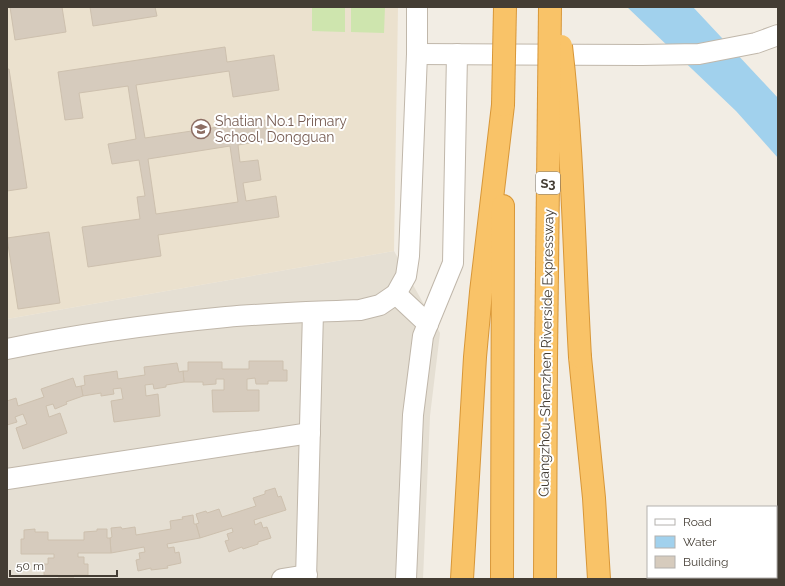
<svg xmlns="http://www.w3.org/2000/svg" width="785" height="586" viewBox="0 0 785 586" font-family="Raleway,sans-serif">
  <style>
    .residential { fill: #e5dfd3 }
    .education { fill: #ebe1ce }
    .green { fill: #cee5ae }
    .water { fill: #a1d1ed }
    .building { fill: #d6cbbd; stroke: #cdc0ae; fill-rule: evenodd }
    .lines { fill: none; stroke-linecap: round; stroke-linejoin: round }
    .minor-casing { stroke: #c0b7aa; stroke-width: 22 }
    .highway-casing { stroke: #d89738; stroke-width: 24 }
    .minor { stroke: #fff; stroke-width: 20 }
    .highway { stroke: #f9c368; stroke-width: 22 }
    .highway-bridge-casing { stroke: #d89738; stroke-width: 24; stroke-linecap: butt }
    .highway-bridge { stroke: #f9c368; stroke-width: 22 }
    .labels { text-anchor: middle; stroke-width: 4; stroke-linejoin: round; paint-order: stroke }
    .shield { fill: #fff; stroke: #7c7771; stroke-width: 1 }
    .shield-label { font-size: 13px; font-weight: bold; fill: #443d34 }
    .education-label { font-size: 14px; fill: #785e54; stroke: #fff; text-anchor: start }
    .street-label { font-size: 14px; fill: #443d34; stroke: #fff }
  </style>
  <rect width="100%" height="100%" fill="#f2ede4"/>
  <path class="residential" d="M394,251L440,333L430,416L423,579H7V319Z"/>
  <path class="education" d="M7,7H398L394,251L7,319Z"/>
  <g class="green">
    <path d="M312,7H345V32L312,31Z"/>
    <path d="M351,7H385L384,33L351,32Z"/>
  </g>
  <path class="water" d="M627,7H693L778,98V158L736,111Z"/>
  <g class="building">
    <path d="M10,7H62L66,32L15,40Z"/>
    <path d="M90,7H155L157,16L93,26Z"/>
    <path d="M225,47L227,62L274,55L279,90L233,97L229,71L136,85L145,138L265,120L268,140L238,145L240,162L258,160L261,180L243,183L246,201L276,196L279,217L158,235L161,256L88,267L82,227L140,219L137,197L145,196L139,160L112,164L108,144L136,139L128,86L79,93L83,118L65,120L58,72ZM230,146L238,202L156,214L148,159Z"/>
    <path d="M7,69H9L27,188L7,191Z"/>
    <path d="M49,232L60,303L18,309L7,238Z"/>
    <path d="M249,361H283V370H287V381H268V384H256L255,378L247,379V390H259V411L213,412L212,390H224V379H216V384L203,385V382H184L183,371H188V362H222V369H249Z"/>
    <path d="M177,363L179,372L183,371L184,382L166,385V387L154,389L153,384L145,385L146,396L158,394L160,416L114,422L111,401L123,399L121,388L113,389L114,394L101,396V393L83,396L81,386L85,385L84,376L117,371L118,379L145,375L144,367Z"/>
    <path d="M73,378L76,387L81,386L83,396L66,402L67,404L55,409L53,404L46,406L49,417L60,413L67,433L23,449L16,428L27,424L23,414L15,417L17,422L7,425V401L16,398L18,406L44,397L41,389Z"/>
    <path d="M275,488L278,497L281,496L286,510L254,520L255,525L261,522L263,528L267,527L271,538L258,542V544L243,549L242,547L229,552L225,541L229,540L227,534L233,532L232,528L200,538L196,524L199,523L196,514L206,511L207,513L219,509L222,517L256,506L253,498L265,494V491Z"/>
    <path d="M193,515L194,524H196L200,538L167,544L168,548L174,547L175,553L179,552L181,563L167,566L168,568L151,570V568L138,571L136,560L140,559L139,553L145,552L144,547L111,553L110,538L112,537L111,528L121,527L122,529L135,527L136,535L171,529L170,521L183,519L182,517Z"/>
    <path d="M35,529V532H48V540H84V532L97,531V529H107V538H110L111,553H78V557H84V564H88V575H74V577H58V575H44V564H48V558H54V554H21V539H24V530Z"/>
  </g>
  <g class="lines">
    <g class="minor-casing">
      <g id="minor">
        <path d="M417,54L642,55L699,54L756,43L778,35"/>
        <path d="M396,294L428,324"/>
        <path d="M7,349C80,334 153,324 226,317C271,313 315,312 360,310L380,305L396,294L406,276L409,256L417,54V7"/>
        <path d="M7,479L310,433"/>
        <path d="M282,579L307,575"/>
        <path d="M306,579L313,312"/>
        <path d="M406,579L413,415L423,336L453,263L457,54"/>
      </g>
    </g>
    <g class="highway-casing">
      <g id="highway">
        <path d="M580,357L594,498L599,579"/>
        <path d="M462,579L475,357L481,292L503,105"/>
        <path d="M502,579L503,206"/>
        <path d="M545,579L546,358"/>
      </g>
    </g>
    <use href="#minor" class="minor"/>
    <use href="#highway" class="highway"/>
    <g class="highway-bridge-casing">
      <g id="highway-bridge">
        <path d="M561,46C573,149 574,253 580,357"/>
        <path d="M503,105L505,7"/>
        <path d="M546,358L550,7"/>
      </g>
    </g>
    <use href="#highway-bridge" class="highway-bridge"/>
  </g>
  <defs>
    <g id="school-ring" transform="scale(1)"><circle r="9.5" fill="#fff" stroke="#8d6e63" stroke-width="1.5"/><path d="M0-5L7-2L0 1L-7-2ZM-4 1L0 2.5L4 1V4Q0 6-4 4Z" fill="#8d6e63"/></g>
  </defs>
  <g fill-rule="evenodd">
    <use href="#school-ring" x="201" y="129"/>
  </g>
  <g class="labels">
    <rect class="shield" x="536" y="172" width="24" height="22" rx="3"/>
    <g class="shield-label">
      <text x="548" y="188">S3</text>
    </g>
    <g class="education-label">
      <text x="215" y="126">Shatian No.1 Primary<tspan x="215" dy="16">School, Dongguan</tspan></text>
    </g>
    <g class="street-label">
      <text transform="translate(546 353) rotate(-89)" y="5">Guangzhou-Shenzhen Riverside Expressway</text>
    </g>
  </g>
  <rect width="785" height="586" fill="none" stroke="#443d34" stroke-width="16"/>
  <rect x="647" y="506" width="130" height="72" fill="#ffffff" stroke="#b4b1ae"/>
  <rect x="655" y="519" width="20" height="6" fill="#ffffff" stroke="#b4b1ae"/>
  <text x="683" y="526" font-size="12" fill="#443d34">Road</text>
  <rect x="655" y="536" width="20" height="12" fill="#a1d1ed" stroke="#b4b1ae"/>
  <text x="683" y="546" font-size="12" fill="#443d34">Water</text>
  <rect x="655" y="556" width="20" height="12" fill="#d6cbbd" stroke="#b4b1ae"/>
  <text x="683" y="566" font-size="12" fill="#443d34">Building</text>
  <path d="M10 570v6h107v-6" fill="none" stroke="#443d34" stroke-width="2"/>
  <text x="16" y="570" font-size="12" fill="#443d34" stroke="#ffffff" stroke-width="3" paint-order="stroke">50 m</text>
</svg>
